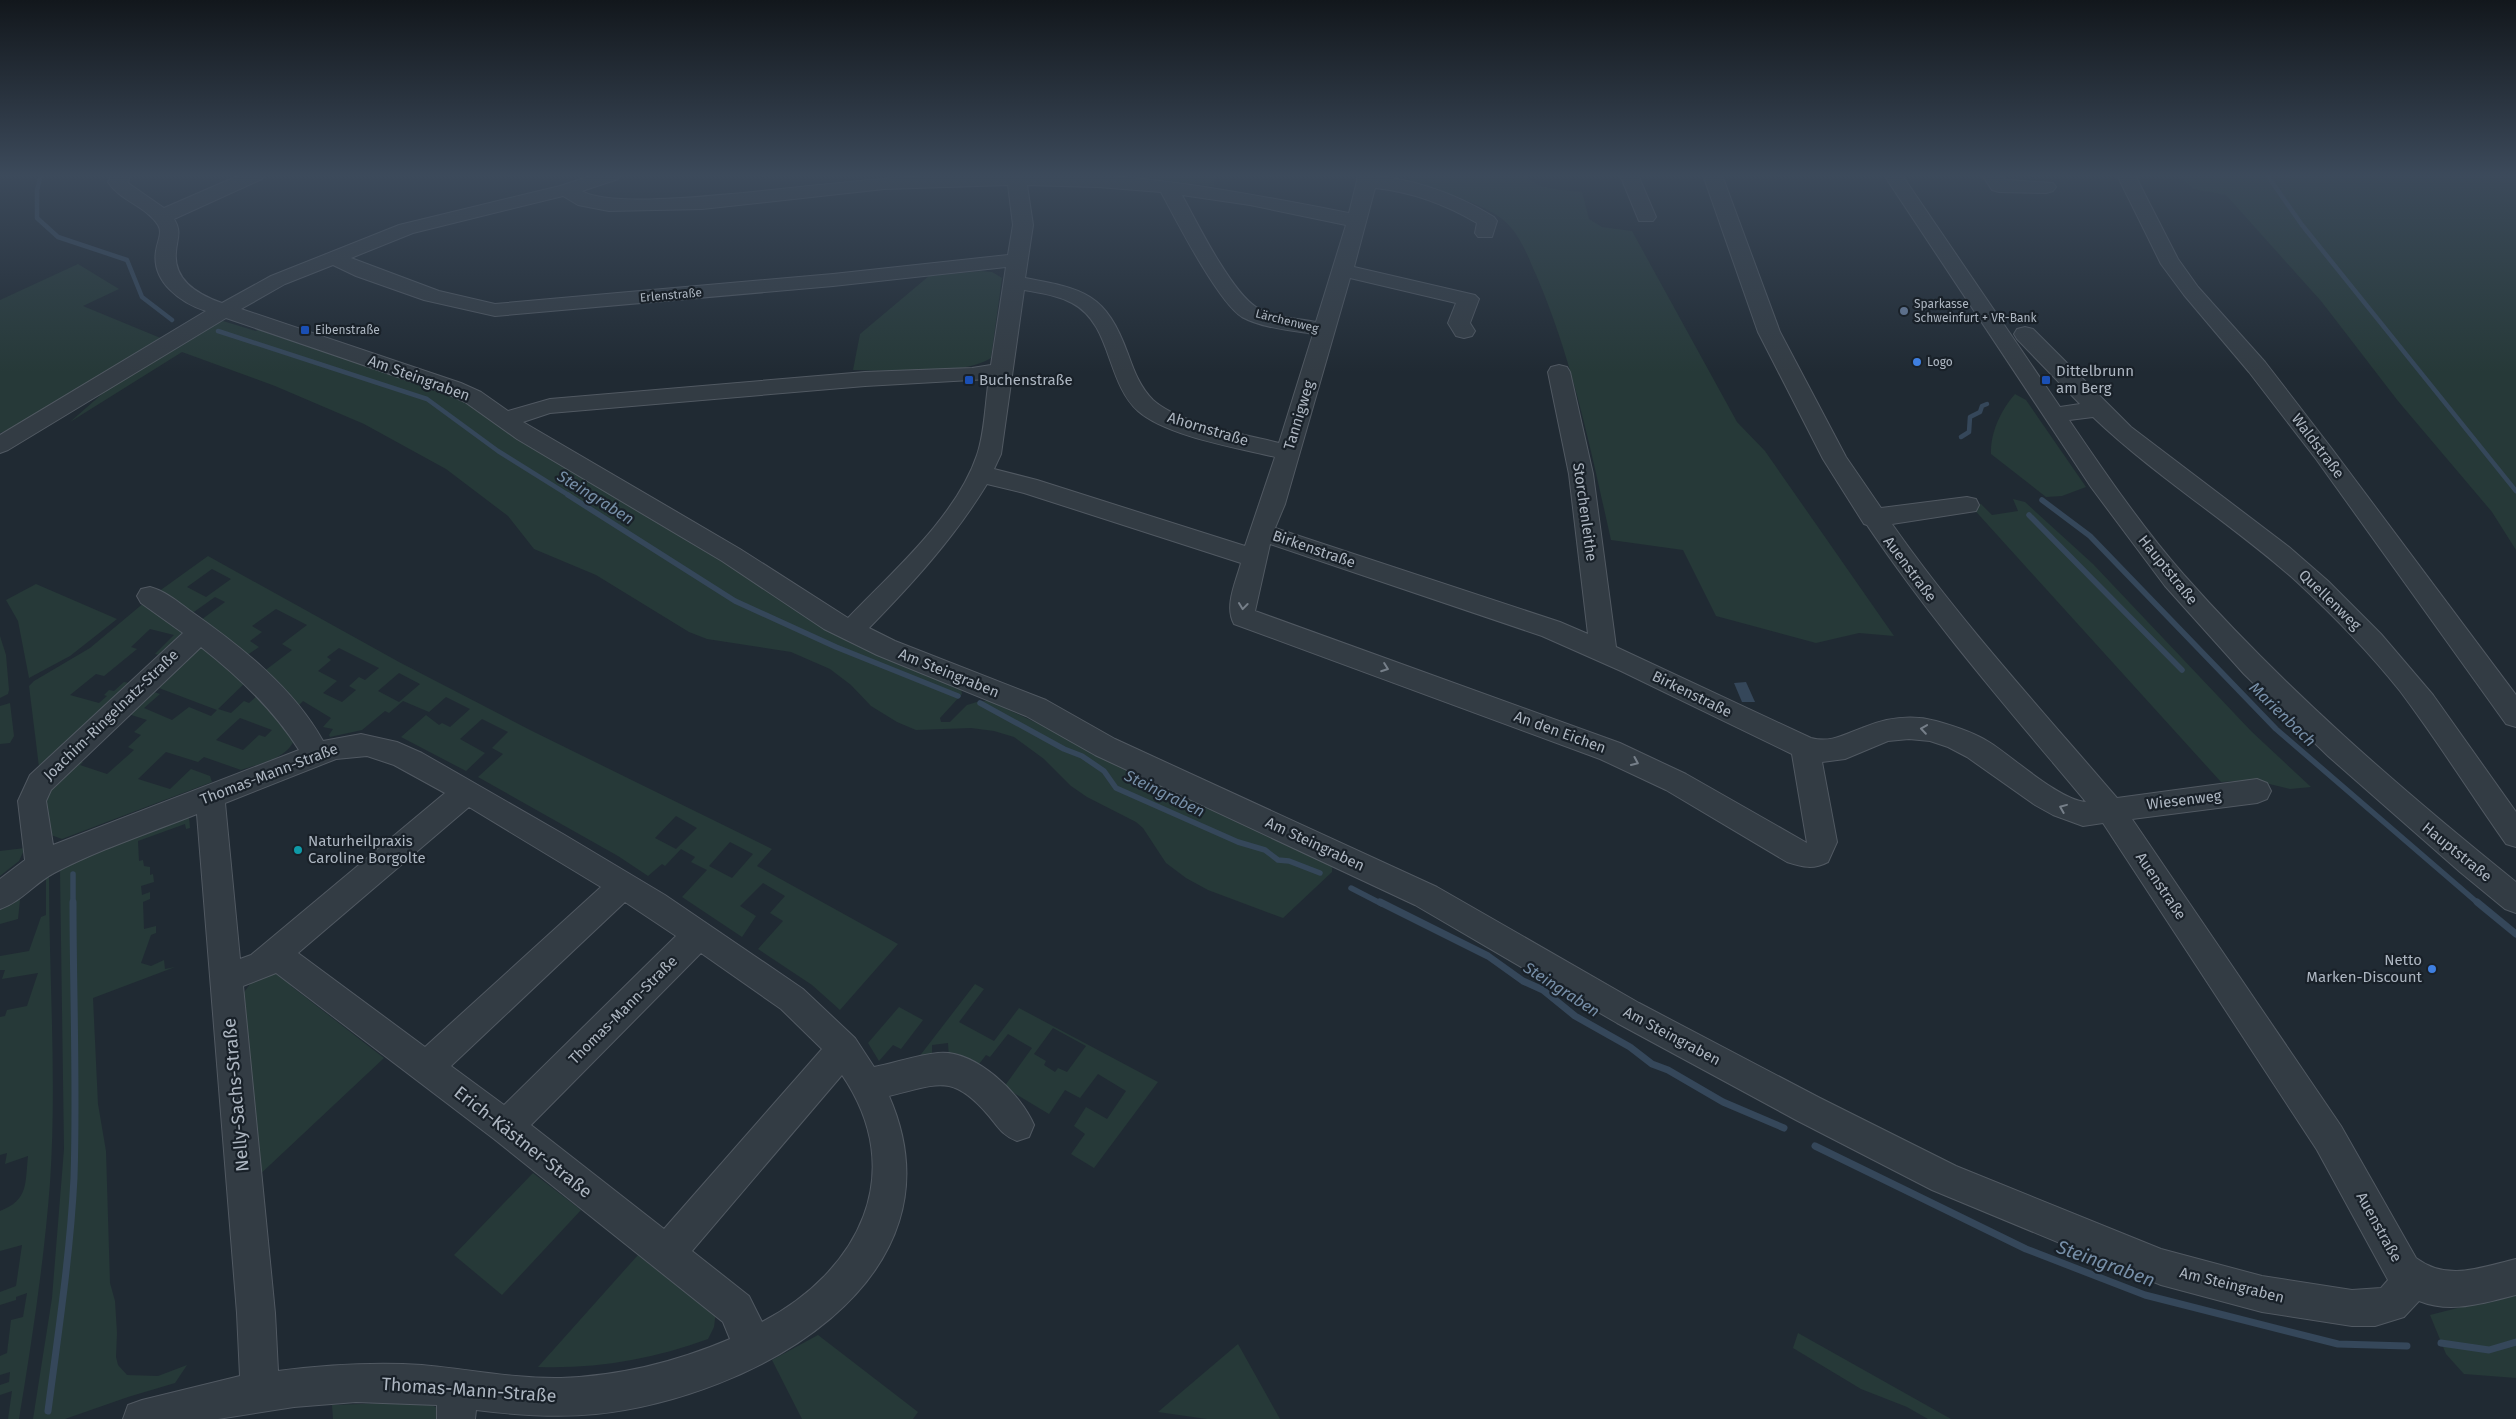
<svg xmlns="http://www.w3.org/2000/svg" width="2516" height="1419" viewBox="0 0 2516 1419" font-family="'Fira Sans',sans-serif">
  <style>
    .green { fill: #263938; fill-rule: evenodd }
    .water { fill: #35475a }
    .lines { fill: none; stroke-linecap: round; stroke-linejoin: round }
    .stream-far2 { stroke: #35475a; stroke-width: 4.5 }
    .stream-far1 { stroke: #35475a; stroke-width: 5.5 }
    .stream { stroke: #35475a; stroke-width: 7 }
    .minor-casing { stroke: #515962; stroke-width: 2 }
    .minor { fill: #333c44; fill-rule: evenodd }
    .oneway { stroke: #767f89 }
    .service-dot { fill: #5c6f8a; stroke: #192129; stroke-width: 2 }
    .transit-dot { fill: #1a4fb4; stroke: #192129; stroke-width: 2 }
    .shop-dot { fill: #3f7fe0; stroke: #192129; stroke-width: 2 }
    .culture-dot { fill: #0f9aa8; stroke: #192129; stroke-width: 2 }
    .labels { text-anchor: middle; stroke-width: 4.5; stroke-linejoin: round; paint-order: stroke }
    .far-street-label { font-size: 12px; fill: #adb6c1; stroke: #192129 }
    .far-poi-label { font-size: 12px; fill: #adb6c1; stroke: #192129; text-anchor: start }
    .poi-label { font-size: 15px; fill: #adb6c1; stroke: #192129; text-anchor: start }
    .street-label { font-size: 15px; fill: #adb6c1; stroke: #192129 }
    .water-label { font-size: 16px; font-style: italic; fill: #778fa8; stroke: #192129 }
    .near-street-label { font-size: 18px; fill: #adb6c1; stroke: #192129 }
    .near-water-label { font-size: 19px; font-style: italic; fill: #778fa8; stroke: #192129 }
  </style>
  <rect width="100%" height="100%" fill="#202a33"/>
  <g class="green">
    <path d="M1083,175H1214V186L1128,177Z"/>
    <path d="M1411,175H1526C1535,190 1566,190 1582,192L1589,219L1602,227L1632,231L1737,422L1765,451L1894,636L1859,633L1816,643L1716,616L1683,550L1611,540C1591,451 1573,361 1537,277C1528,257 1520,233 1502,219C1480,202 1437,190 1411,181Z"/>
    <path d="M2179,175H2516V550L2492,512L2398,401L2321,301L2226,195L2193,189Z"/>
    <path d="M78,264L119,289L83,306L163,339L17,427L0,433V300Z"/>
    <path d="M981,271L992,272L1002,278L991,358C960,377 890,370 853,370L860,334L929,276Z"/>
    <path d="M223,321L256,331L260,328L456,396L501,428L961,689L962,694L940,718L941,722H950L967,705L980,701H990L1332,862V872L1283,918L1208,890L1186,878L1166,863L1143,828L1136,822L1087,797L1071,786L1044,759L1014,737L994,731L971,728L916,730L897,722L871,706L851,685L830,669L791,652L707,639L689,632L596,575L534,549L508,516L446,469L364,424L275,386L182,352L70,422L110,387L215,323Z"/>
    <path d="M2015,394L2026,400L2086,487L2062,496L2046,497L1991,454C1990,433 2001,410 2015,394Z"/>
    <path d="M2013,499L2025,502L2093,564L2251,731L2311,787L2290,789L2253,780L2221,782L1970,505L1981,504L1992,515L2018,511Z"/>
    <path d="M208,556L399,662L530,730L772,849L757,866L898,944L840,1010L812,985L758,949L783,921L770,913L785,896L763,883L740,906L756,916L742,937L682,897L707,870L691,862L695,857L681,849L665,866L662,864L648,876L618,856L478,777L503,754L492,748L508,732L482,719L460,739L485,753L466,771L401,737L426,715L439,725L442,723L450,727L470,709L446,697L429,712L403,701L389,713L385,711L362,730L330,737L329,735L333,729L323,727L331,718L303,701L296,708L263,672L292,650L282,644L307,625L276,609L252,626L262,632L250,641L259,647L246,656L201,620L225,602L215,597L191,614L158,592ZM212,569L231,579L206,597L187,587ZM339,648L379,668L365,680L359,677L349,686L356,690L342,702L323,693L337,681L318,671L331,660L327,657ZM399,673L420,684L399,702L378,691ZM676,816L697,828L676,849L655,838ZM730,842L753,854L732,878L709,866Z"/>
    <path d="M36,584L117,619L70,656L29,678L18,621L6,600Z"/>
    <path d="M145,602L184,633L164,656L155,654L174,635L150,629L131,647L137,649L104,676L96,674L70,695L99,703L107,696L104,695L109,690L114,691L124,682L134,684L39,767L29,686L34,681L90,648Z"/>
    <path d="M0,636L6,655L9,690L8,694L0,698Z"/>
    <path d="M200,647L204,648L247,681L218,709L231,713L244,701L249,703L259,694L294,740C287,759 258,764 241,770L204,757L198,762L166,752L138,779L170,789L191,769L210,776L212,782L62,839L51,835L43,805L55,776L73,759L83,762L80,765L107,774L134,750L128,747L141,735L134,732L147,720L122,712L146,689L160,694L144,708L172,720L189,707L211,716L217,710L151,685ZM240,718L272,730L265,737L259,735L243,750L216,740Z"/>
    <path d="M10,703L14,736L10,743L0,744V706Z"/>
    <path d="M189,817L190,828L186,829L185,824L138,841L139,861L143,860L144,866L150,867V875L153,874L154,882L141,886L142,895L150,892V899L143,902L144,929L156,926V933L151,935L141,963L151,966L164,960L165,969L175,967L93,998L98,1104L106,1151L110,1283L115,1301L117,1333L116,1357L118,1365L127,1375L158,1376L187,1365L175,1383L128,1397L65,1419H33L52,1298L64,1149L60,871L65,864Z"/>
    <path d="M25,848L19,861L0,876V851Z"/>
    <path d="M46,875L49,876C49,978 57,1081 50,1183C44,1262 32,1340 19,1419H8L12,1391L0,1395V1385L9,1382L10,1372L0,1375V1356L7,1353L11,1320L23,1317L27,1293L16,1297V1300L0,1305V1292L16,1286L22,1245L0,1251V1211C29,1200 25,1183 28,1156L5,1164L7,1153L0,1155V1017L5,1016L7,1010L27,1006L38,973L2,979L5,970H0V956L29,951L41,917L46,915Z"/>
    <path d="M21,890L18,919L0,924V910Z"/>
    <path d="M271,970L298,979L291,986L384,1058L255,1179L241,996L251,983Z"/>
    <path d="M975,984L984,989L959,1022L994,1041L1019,1008L1158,1082L1094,1168L1071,1154L1085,1134L1074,1126L1086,1107L1107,1119L1126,1091L1098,1074L1080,1098L1065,1090L1049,1114L1004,1087L1032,1048L1008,1034L990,1057L986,1055L976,1068L949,1058L948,1043L932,1045V1060L912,1066ZM1053,1028L1086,1046L1067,1072L1058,1068L1055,1072L1044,1065L1046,1061L1034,1054Z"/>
    <path d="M899,1007L923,1020L901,1049L893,1045L879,1061L868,1043Z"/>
    <path d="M533,1173L581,1210L502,1295L454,1255Z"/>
    <path d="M638,1255L702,1305L716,1311L714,1327L708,1339C653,1359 597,1369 538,1367Z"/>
    <path d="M2516,1293V1378L2464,1374L2446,1354L2430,1315Z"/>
    <path d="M1798,1333L1951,1419H1928L1907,1407L1861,1389L1793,1348Z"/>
    <path d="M818,1335L918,1412L913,1419H802L772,1360Z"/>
    <path d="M1238,1344L1280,1419H1207L1158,1412Z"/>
    <path d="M415,1402L430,1404L437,1408L440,1419H333L332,1405Z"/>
  </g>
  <path class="water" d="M1746,682L1755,702H1742L1734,683Z"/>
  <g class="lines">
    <g class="stream-far2">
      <path d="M41,175L37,190V218L58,237L127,260L142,297L172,320"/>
      <path d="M2267,175L2302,225L2516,491"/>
      <path d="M218,331L427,399L498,451L570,496"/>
      <path d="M1961,437L1969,432L1970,417L1980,412L1982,406L1987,404"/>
    </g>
    <g class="stream-far1">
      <path d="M568,495L735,601L836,647L958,696"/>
      <path d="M2042,500L2090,536L2276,729L2479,904"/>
      <path d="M2029,515L2182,670"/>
      <path d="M980,703L1064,749L1082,756L1104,771L1116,788L1238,842L1265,850L1278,860L1289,861L1320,873"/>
      <path d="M1351,888L1382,904"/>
      <path d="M73,904V874"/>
    </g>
    <g class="stream">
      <path d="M1380,902L1488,956L1523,981L1543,990L1575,1016L1630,1047L1652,1064L1668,1070L1723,1102L1784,1128"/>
      <path d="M2477,902L2516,934"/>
      <path d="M1815,1146L2026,1249L2145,1295L2338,1344L2407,1346"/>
      <path d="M2441,1343L2489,1350L2516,1342"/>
      <path d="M48,1411C58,1334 70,1256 74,1178C77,1086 73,994 73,902"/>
    </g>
    <g class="minor-casing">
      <g id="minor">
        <path d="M112,175H130L128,183L164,208L240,175H264L262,179L174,219C182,232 177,238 176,252C173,281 199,295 222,303L271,276L399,225L560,186L593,175H621L618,179L582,191C610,207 708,196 743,193C861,180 981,167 1100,175C1184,181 1266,197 1349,213L1357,181V175C1403,175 1454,192 1494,217L1497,221L1492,237H1478L1475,233L1477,223C1445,204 1412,192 1375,188L1354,267L1475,295L1479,299L1470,323L1475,331L1472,336L1464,338L1456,336L1448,323L1456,303L1350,278L1285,504L1275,528L1560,622L1588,634L1569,474L1548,372L1551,367L1559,365L1567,367L1570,372L1593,474L1616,647L1811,738C1831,743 1843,735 1862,728C1886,718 1910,714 1936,721C1954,726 1973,732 1989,742C2013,757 2059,800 2086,802C2010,711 1933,623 1867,525L1864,524L1823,459L1758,332L1703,175H1722L1780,332L1846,457L1881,508L1967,497L1976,499L1979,505L1976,511L1892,524C1960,621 2040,708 2117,798L2257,779L2267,783L2271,791L2267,799L2257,803L2132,819L2341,1126L2416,1258C2448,1282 2481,1267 2516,1259V1295C2483,1303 2451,1314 2419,1301L2404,1317L2375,1326H2352L2262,1312L2161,1285L1932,1190L1796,1120L1617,1023L1415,905L1095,755L1026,716L877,655L824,629L722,561L517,439L465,402L445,393L226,318L8,450L0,453V435L206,311C181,303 151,282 156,251C157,242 163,233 158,225C146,206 120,201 108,182ZM1008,185L1013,225L1008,255L833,274L495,304L439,291L351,258L413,233L563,196L578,205L609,211L702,209L884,189ZM1027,185L1098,187L1161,192C1176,220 1218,302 1242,317C1262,328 1290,330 1313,334L1279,443C1245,434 1179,424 1153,400C1140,387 1134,371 1128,354C1106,293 1084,289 1025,278L1033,225ZM1182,195L1250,205L1346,225L1316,322C1298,318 1273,318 1256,307C1231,291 1197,223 1182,195ZM333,265L356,276L424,300L495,316L833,286L1006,267L991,365L972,368L865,372L550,399L508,411L481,392L461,383L241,309L285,284ZM1024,290C1040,293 1057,295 1072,303C1112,324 1106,382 1138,411C1166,436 1238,448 1275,457L1245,546L1037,480L994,469L1001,454ZM989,379C985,403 985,432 977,455C956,517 892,572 848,618L740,549L523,422L550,413L865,386ZM987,484L1024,493L1241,563C1236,582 1224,606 1234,624L1600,759L1666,790L1787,862C1803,867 1813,870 1828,862L1837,842L1822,762L1845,759L1888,741L1909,739L1930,741L1948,747L1967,757L2035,805L2053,815L2083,826L2103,823L2317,1150L2388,1280L2381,1288L2352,1290L2262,1276L2161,1249L1956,1166L1820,1098L1639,1003L1437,887L1115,739L1046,700L895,641L869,628C913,583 954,538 987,484ZM1270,544L1542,636L1621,671L1792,754L1807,843L1686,774L1620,743L1255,611Z"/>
        <path d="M1620,175H1638L1656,217L1653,221H1639Z"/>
        <path d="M1884,175H1902L2060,407L2080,404L2017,339L2014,334L2017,329L2025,327L2033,329L2131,427L2289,547L2328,581L2381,634L2433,695L2516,812V847L2506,844C2470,793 2437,740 2400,691C2369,652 2333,615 2296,581C2231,523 2156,477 2093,417L2069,420C2105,473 2142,527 2184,575C2284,688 2398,787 2516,882V913L2505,909L2460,872L2328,756L2244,674L2165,586L2091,487Z"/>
        <path d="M1982,175H2001L2005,180L2053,183L2056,187L2053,191L2046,193L1999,192L1992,190Z"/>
        <path d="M2117,175H2135L2178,259L2198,287L2265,362L2332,449L2516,695V727L2506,724L2316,459L2249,372L2184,295L2161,264Z"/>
        <path d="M150,587C165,591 177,601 189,610C239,645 293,687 323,741L361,734L397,742L422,753L563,834L665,895L803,989L855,1038L874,1067C895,1063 917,1055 938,1053C975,1049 1021,1094 1034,1125L1029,1137L1017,1141C1003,1136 998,1127 989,1116C952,1073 939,1084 889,1096C970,1281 750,1398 596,1414C556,1418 516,1415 476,1410L475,1419H437V1405L356,1402L294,1407L218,1419H123L128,1405L142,1400L240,1376L237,1313L197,814C149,833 100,849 54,873C35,883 21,902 0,909V879L25,860L18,801L30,775L183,633L141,603L137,596L141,589ZM201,647C238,676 274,710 299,750L53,845L46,801L51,790ZM367,756L394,765L445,793L251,955L240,959L225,803L336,759ZM469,807L601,887L425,1047L298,953ZM625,902L676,936L504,1105L451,1066ZM701,953L781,1009L822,1049L664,1229L531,1125ZM276,973L494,1139L723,1322L730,1339C676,1362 619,1376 561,1378C514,1379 468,1369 422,1365C374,1362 325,1365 278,1371L275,1313L243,986ZM842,1075C909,1173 859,1271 762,1322L749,1296L692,1251Z"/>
      </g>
    </g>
    <use href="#minor" class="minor"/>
  </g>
  <defs><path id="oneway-chevron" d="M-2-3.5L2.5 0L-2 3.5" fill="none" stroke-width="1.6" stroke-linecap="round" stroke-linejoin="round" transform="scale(1.25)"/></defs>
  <g class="oneway">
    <use href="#oneway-chevron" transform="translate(1243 606) rotate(97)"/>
    <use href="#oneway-chevron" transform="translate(1385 668) rotate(20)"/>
    <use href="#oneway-chevron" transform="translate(1924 729) rotate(-172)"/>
    <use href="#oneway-chevron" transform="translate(1635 762) rotate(24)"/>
    <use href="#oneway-chevron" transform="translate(2063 808) rotate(-158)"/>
  </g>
  <linearGradient id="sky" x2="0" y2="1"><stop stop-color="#12171c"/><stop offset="0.47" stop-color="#3c4a5b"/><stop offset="1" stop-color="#3c4a5b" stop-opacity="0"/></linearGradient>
  <rect width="2516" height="373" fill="url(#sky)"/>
  <circle class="service-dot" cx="1904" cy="311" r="5"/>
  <g class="transit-dot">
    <rect x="300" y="325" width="10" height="10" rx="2.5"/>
    <rect x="964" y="375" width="10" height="10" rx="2.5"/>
    <rect x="2041" y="375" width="10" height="10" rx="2.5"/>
  </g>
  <g class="shop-dot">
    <circle cx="1917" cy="362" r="5"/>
    <circle cx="2432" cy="969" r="5"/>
  </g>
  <circle class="culture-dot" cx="298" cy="850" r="5"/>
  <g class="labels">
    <g class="far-street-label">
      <text transform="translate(671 295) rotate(-5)" y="4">Erlenstraße</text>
      <text transform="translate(1287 321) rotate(14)" y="4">Lärchenweg</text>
    </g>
    <g class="far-poi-label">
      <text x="1914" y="308">Sparkasse<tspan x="1914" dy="14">Schweinfurt + VR-Bank</tspan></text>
      <text x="315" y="334">Eibenstraße</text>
      <text x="1927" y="366">Logo</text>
    </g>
    <g class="poi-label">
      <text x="2056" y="376">Dittelbrunn<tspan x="2056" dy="17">am Berg</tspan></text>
      <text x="979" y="385">Buchenstraße</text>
      <text x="308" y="846">Naturheilpraxis<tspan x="308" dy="17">Caroline Borgolte</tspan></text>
      <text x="2422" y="965" text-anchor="end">Netto<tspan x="2422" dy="17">Marken-Discount</tspan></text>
    </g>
    <g class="street-label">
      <text transform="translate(419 378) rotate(20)" y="5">Am Steingraben</text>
      <text transform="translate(1299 415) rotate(-73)" y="5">Tannigweg</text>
      <text transform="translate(1208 429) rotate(17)" y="5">Ahornstraße</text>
      <text transform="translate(2318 446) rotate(53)" y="5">Waldstraße</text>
      <text transform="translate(1585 512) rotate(82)" y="5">Storchenleithe</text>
      <text transform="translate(1314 549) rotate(19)" y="5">Birkenstraße</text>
      <text transform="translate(1910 569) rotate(53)" y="5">Auenstraße</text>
      <text transform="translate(2168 570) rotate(51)" y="5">Hauptstraße</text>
      <text transform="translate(2330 600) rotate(44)" y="5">Quellenweg</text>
      <text transform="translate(949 673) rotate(22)" y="5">Am Steingraben</text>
      <text transform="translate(1692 694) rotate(26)" y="5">Birkenstraße</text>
      <text transform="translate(111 715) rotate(-44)" y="5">Joachim-Ringelnatz-Straße</text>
      <text transform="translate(1560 732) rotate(20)" y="5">An den Eichen</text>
      <text transform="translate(269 774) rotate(-21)" y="5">Thomas-Mann-Straße</text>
      <text transform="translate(2184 800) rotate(-7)" y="5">Wiesenweg</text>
      <text transform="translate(1315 844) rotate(25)" y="5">Am Steingraben</text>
      <text transform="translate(2457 852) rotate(39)" y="5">Hauptstraße</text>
      <text transform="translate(2161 886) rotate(56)" y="5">Auenstraße</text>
      <text transform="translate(623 1010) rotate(-45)" y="5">Thomas-Mann-Straße</text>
      <text transform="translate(1672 1036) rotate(28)" y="5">Am Steingraben</text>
      <text transform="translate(2379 1227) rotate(61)" y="5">Auenstraße</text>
      <text transform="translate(2232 1285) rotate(14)" y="5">Am Steingraben</text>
    </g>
    <g class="water-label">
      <text transform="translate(596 497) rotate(32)" y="6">Steingraben</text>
      <text transform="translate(2283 714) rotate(44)" y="6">Marienbach</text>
      <text transform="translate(1165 793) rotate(26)" y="6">Steingraben</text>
      <text transform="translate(1562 989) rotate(33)" y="6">Steingraben</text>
    </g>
    <g class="near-street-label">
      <text transform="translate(236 1095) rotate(-95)" y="6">Nelly-Sachs-Straße</text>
      <text transform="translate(523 1142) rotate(38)" y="6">Erich-Kästner-Straße</text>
      <text transform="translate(469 1390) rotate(4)" y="6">Thomas-Mann-Straße</text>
    </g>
    <g class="near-water-label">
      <text transform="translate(2106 1263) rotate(20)" y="7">Steingraben</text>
    </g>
  </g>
</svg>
